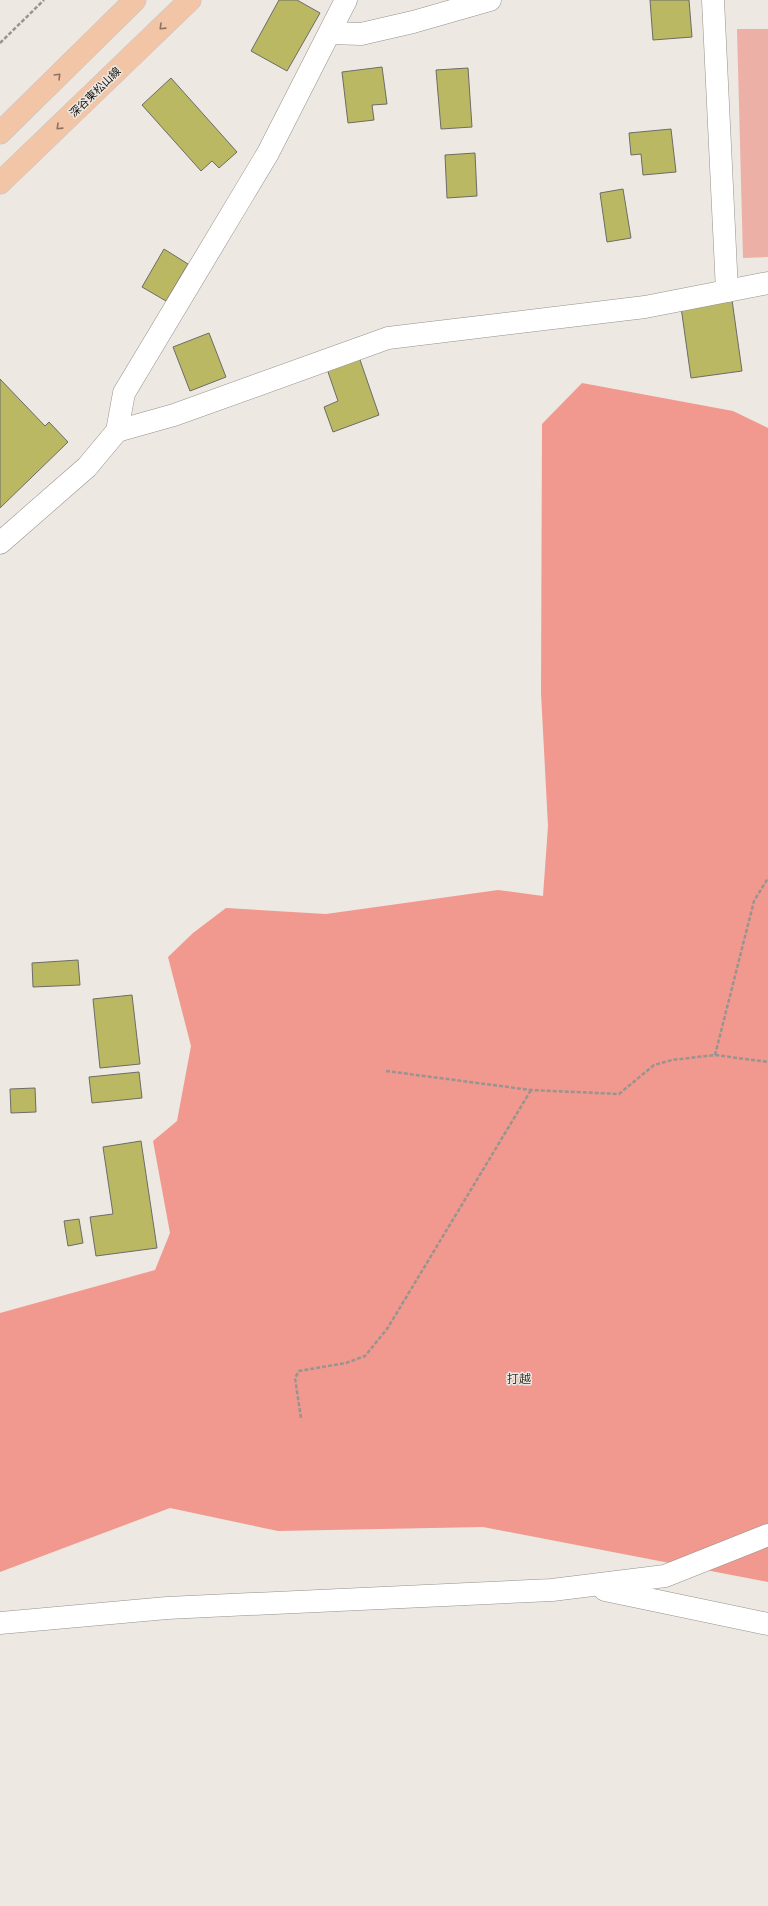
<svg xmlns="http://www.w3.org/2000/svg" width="768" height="1906" viewBox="0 0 768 1906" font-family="'Asap Condensed','Noto Sans JP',sans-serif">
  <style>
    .green { fill: #edb0a7 }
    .forest { fill: #f1998e }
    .building { fill: #bbb864; stroke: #6c6c66 }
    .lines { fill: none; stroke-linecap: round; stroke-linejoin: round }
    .minor-casing { stroke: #95918b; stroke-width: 23 }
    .major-casing { stroke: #c6c5c5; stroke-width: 23 }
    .path { stroke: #989490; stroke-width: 2.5; stroke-dasharray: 4 2; stroke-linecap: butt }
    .minor { stroke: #fff; stroke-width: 22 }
    .major { stroke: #f2c5a6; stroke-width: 22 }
    .oneway { stroke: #8c7361 }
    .labels { text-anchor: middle; stroke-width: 3; stroke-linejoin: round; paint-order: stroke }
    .street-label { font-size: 11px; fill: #100f0d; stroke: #ede8e2 }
    .neighbourhood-label { font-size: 12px; fill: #36322d; stroke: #ede8e2 }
  </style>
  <rect width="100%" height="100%" fill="#ede8e2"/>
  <path class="green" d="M737,29H768V257L743,258Z"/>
  <path class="forest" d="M582,383L733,411L768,428V1582L483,1527L278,1531L170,1508L0,1572V1313L155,1270L170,1233L153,1141L177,1121L191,1046L168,957L193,933L226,908L326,914L498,890L543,896L548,826L541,693L542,424Z"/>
  <g class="building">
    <path d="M279,0H297L320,13L287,71L251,51Z"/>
    <path d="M650,0H689L692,37L653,40Z"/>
    <path d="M382,67L387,104L372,105L374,120L348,123L342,72Z"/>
    <path d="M468,68L472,127L441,129L436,70Z"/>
    <path d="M171,78L237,152L219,168L212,161L201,171L142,105Z"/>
    <path d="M671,129L676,172L643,175L641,154L631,155L629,133Z"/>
    <path d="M475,153L477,196L447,198L445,155Z"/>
    <path d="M623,189L631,238L607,242L600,193Z"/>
    <path d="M164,249L188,264L166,301L142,287Z"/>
    <path d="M732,300L742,371L691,378L681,307Z"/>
    <path d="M209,333L226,377L190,391L173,347Z"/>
    <path d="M359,357L379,415L333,432L324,407L338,401L327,369Z"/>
    <path d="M0,379L45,426L49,422L68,442L0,508Z"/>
    <path d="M78,960L80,985L33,987L32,963Z"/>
    <path d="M132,995L140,1064L100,1068L93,999Z"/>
    <path d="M139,1072L142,1098L92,1103L89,1077Z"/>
    <path d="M35,1088L36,1112L11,1113L10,1089Z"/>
    <path d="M141,1141L157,1248L96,1256L90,1217L113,1214L103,1147Z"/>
    <path d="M79,1219L83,1243L68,1246L64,1221Z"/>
  </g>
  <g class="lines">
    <g class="minor-casing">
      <g id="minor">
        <path d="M713,0L727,291"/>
        <path d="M330,33L361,34L413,22L490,0"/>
        <path d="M117,431L174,415L388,338L645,307L768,283"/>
        <path d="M0,543L87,467L117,431L124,393L268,153L346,0"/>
        <path d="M605,1590L768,1624"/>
        <path d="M0,1623L167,1608L552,1590L665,1576L768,1535"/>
      </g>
    </g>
    <g class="major-casing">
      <g id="major">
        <path d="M0,133L135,0"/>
        <path d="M0,183L190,0"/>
      </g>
    </g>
    <g class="path">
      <path d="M0,43L44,0"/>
      <path d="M715,1055L754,901L768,878"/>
      <path d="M386,1071L531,1090L619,1094L654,1065L672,1060L715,1055L768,1062"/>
      <path d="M301,1418L295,1378L299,1371L346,1363L365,1356L387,1329L531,1090"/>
    </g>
    <use href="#minor" class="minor"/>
    <use href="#major" class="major"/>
  </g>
  <defs><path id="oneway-chevron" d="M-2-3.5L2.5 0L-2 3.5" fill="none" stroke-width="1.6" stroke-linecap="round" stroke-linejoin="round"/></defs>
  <g class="oneway">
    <use href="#oneway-chevron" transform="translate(162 27) rotate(136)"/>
    <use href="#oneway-chevron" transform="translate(58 76) rotate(-45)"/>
    <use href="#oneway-chevron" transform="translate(59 127) rotate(136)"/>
  </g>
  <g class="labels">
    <g class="street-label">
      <text transform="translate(95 92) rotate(-44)" y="4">深谷東松山線</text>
    </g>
    <g class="neighbourhood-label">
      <text x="519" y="1383">打越</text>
    </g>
  </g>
</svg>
